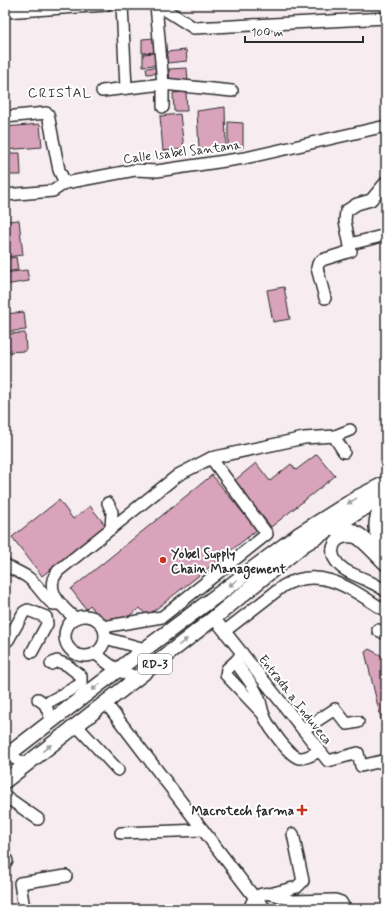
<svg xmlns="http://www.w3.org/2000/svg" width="391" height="914" viewBox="0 0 391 914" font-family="Mynerve,sans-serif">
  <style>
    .building { fill: #d8a3bb; stroke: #2b2b2b }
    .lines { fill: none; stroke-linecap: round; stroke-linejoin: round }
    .minor-casing { stroke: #2b2b2b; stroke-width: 14 }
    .major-casing { stroke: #2b2b2b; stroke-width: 17 }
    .highway-casing { stroke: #2b2b2b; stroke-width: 19 }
    .minor { stroke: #fff; stroke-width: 11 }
    .major { stroke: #fff; stroke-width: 14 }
    .highway { stroke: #fff; stroke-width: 16 }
    .oneway { fill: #a0a0a0 }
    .poi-dot { fill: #c8321e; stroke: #fff; stroke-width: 1.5 }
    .labels { text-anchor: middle; stroke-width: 4; stroke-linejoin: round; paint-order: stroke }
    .shield { fill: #fff; stroke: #6b6b6b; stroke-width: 1 }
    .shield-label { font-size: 12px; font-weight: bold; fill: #2b2b2b }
    .street-label { font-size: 13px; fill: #2b2b2b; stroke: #fff }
    .poi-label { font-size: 13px; font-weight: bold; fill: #2b2b2b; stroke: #fff; text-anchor: start }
    .neighbourhood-label { font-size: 14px; letter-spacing: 1px; fill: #2b2b2b; stroke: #fff }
  </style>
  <rect width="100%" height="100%" fill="#f7edf1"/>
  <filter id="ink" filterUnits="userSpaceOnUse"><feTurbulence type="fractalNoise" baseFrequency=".025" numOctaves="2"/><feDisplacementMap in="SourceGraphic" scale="8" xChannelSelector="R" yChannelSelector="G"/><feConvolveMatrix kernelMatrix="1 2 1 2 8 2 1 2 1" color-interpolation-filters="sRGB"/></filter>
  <g filter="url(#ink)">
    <g class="building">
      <path d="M155,38L156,52L142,53V39Z"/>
      <path d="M186,50L187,61L167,63L166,52Z"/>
      <path d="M156,53L157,65L143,66V54Z"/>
      <path d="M157,67L158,73L147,74L146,68Z"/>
      <path d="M187,68L188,81L170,82L169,69Z"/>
      <path d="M186,92L187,111H174L173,93Z"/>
      <path d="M225,107L226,148L199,149L197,111Z"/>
      <path d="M180,114L184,149L163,151L160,116Z"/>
      <path d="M228,122L243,123V148H228Z"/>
      <path d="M40,124L42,147L5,150V127Z"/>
      <path d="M5,153H20L21,175H5Z"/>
      <path d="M19,220L23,255L5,257V221Z"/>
      <path d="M16,257L18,270L5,272V259Z"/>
      <path d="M27,270L29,281L5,285V273Z"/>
      <path d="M284,287L290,319L273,322L267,290Z"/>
      <path d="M24,312L26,330L5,332V314Z"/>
      <path d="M25,333L26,351L5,352V334Z"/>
      <path d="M317,454L335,476L271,527L234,481L256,463L270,481L291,464L296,470Z"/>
      <path d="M212,475L257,530L147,616L140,608L119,623L113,617L104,623L90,605L86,609L71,589Z"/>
      <path d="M59,500L73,519L90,506L106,526L42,576L12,537Z"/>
      <path d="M369,649L386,658V740L365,652Z"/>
    </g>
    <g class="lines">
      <g class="minor-casing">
        <g id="minor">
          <path d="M122,5L126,88"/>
          <path d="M156,5L163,84V107"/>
          <path d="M158,5L194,28L386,18"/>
          <path d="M5,12L106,5"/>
          <path d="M102,91L163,84L232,91"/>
          <path d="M5,117L46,113L48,114L59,170L65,183"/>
          <path d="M5,195L53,191L65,183L135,170L157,171L245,158L386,126"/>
          <path d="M350,244L386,235"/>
          <path d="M325,298L317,268L318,264L322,260L351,251L345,221L346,211L357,204L371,200L386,182"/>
          <path d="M344,452L335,438V436L350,430"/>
          <path d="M108,503L112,512L111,529"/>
          <path d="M358,538C350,536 340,536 335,543C332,548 332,553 334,558C342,573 356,574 370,582C375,584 381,588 386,591"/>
          <path d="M5,565C13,570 23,573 30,579C39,587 44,597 53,604H61"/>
          <circle cx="85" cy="636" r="20"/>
          <path d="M75,618C65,610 49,595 53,580C54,577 56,574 58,571L178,475L211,458L304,438L335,436"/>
          <path d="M214,618L328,761L358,753L361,766L386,760"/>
          <path d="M103,627L162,617L267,534L211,458"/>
          <path d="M378,630L386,634"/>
          <path d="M225,631L283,586C322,564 353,591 386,611"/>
          <path d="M105,638L145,649"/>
          <path d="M8,640L24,612L28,610L46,617L47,624L46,626L32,652"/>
          <path d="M95,653C111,666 118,673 139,677"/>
          <path d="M242,653L237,660V664C243,673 251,682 256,692C261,700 261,708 264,716C269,727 288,755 299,758C306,759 314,754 319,751"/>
          <path d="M237,660L227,669L226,675L264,715"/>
          <path d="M38,699L45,704L52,721"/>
          <path d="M105,702L255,898L266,909"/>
          <path d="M45,704L81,684V676L67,665L57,661L51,664"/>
          <path d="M76,725L118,770"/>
          <path d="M303,730L335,709L347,724L358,722"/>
          <path d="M5,754L26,764"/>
          <path d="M5,796L38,819"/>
          <path d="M121,833L203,830"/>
          <path d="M5,856L7,861"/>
          <path d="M273,893L297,887L303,881L293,834"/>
          <path d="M292,901L335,900L341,902L345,909"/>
          <path d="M24,909L20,883L66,876"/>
          <path d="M249,909C251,906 252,900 255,898C266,885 295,903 307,909"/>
        </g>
      </g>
      <g class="major-casing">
        <g id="major">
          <path d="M5,757L145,649L298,535L360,496L386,483"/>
          <path d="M5,781L214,618L303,545L386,495"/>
        </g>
      </g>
      <g class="highway-casing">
        <g id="highway">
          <path d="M386,501C376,517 373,532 386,546"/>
          <path d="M332,528C357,527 369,546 386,562"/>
        </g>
      </g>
      <use href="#minor" class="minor"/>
      <use href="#major" class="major"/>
      <use href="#highway" class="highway"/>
    </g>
    <defs><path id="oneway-solid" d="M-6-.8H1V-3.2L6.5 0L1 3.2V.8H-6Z"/></defs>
    <g class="oneway">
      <use href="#oneway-solid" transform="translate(352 501) rotate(148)"/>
      <use href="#oneway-solid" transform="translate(233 583) rotate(143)"/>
      <use href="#oneway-solid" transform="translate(183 642) rotate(-38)"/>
      <use href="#oneway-solid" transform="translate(96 687) rotate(142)"/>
      <use href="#oneway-solid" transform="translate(47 748) rotate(-38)"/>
    </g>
  </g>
  <g class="poi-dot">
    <circle cx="163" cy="560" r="4"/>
    <path d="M300 804h4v4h4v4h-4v4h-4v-4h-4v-4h4z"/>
  </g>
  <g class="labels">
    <rect class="shield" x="138" y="654" width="34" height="20" rx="3"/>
    <g class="shield-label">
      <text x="155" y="668">RD-3</text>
    </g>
    <g class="street-label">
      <text transform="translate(182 151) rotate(-7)" y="5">Calle Isabel Santana</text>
      <text transform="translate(296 699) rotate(52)" y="5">Entrada a Induveca</text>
    </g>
    <g class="poi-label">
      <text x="171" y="558">Yobel Supply<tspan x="171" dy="15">Chain Management</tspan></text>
      <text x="294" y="815" text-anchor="end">Macrotech farma</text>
    </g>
    <g class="neighbourhood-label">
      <text x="60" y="97">CRISTAL</text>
    </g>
  </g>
  <rect width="391" height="914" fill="none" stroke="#fff" stroke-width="20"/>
  <rect x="10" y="10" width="371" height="894" fill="none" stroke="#2b2b2b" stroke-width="1.5" filter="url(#ink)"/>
  <path d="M245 36v6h118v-6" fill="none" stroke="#2b2b2b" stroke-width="2"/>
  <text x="251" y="36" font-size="12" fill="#2b2b2b" stroke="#ffffff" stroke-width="3" paint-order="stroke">100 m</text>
</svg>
